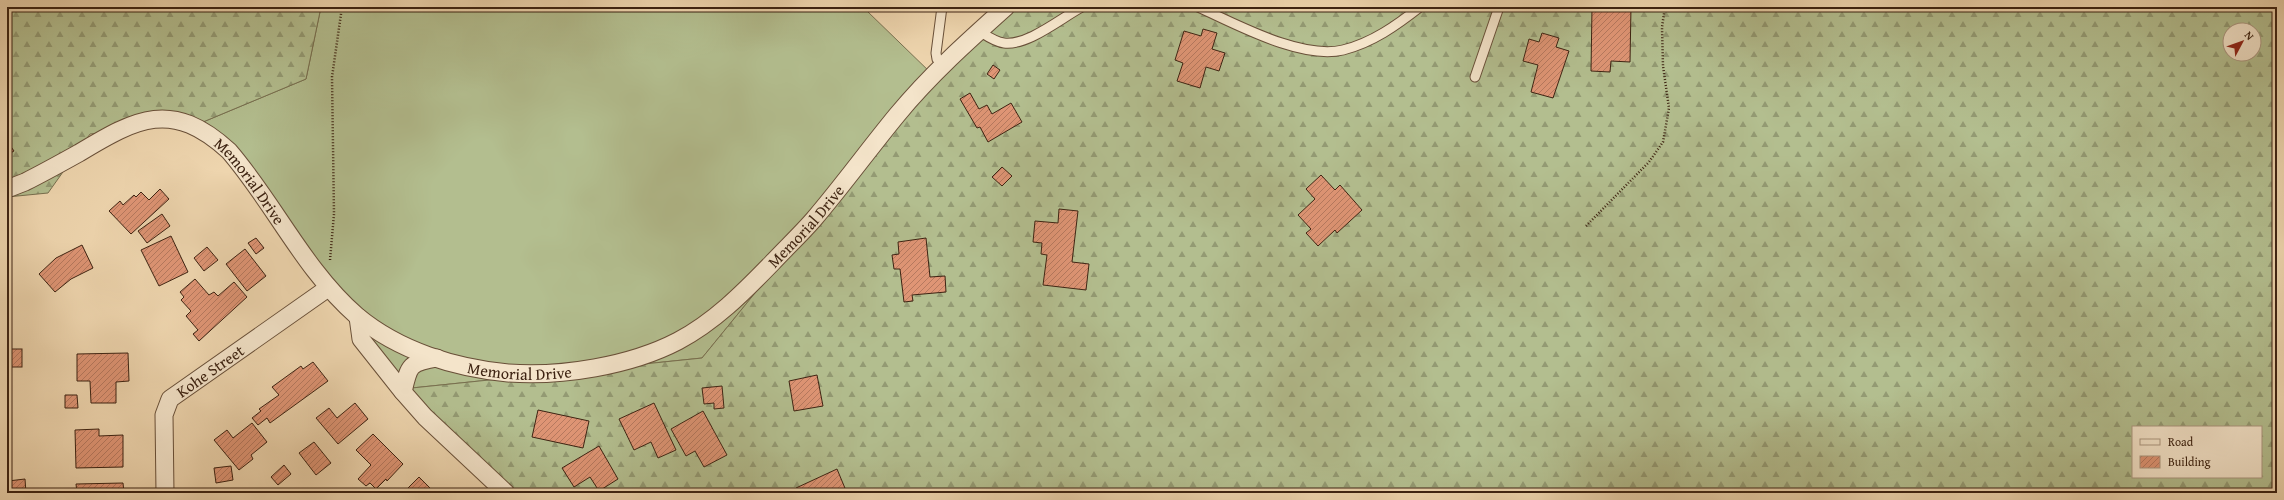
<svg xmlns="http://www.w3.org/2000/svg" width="2284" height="500" viewBox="0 0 2284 500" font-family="'Gentium Book Plus',serif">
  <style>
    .grass { fill: #b3be8f; stroke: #787050 }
    .forest { fill: url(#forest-firs); stroke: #787050; fill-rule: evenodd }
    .building { fill: url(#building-hatch); stroke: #3d2312 }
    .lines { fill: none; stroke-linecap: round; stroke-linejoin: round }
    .lane-casing { stroke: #695039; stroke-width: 11 }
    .street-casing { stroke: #695039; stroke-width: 19 }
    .path { stroke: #3d2312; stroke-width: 2.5; stroke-dasharray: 1 2; stroke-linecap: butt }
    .lane { stroke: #f4e4ca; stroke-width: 9 }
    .street { stroke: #f4e4ca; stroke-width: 17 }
    .labels { text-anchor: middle; stroke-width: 4; stroke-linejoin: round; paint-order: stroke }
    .street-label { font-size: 16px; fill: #3d2312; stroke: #f4e4ca }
  </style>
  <defs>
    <pattern id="forest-firs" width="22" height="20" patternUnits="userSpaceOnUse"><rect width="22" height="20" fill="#b3be8f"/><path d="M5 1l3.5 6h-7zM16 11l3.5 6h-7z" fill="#939a73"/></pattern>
    <pattern id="building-hatch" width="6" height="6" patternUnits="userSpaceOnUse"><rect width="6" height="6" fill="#df9575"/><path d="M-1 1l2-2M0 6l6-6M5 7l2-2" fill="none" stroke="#b6795f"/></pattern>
  </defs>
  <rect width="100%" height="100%" fill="#eed5ae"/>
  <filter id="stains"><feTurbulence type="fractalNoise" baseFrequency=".005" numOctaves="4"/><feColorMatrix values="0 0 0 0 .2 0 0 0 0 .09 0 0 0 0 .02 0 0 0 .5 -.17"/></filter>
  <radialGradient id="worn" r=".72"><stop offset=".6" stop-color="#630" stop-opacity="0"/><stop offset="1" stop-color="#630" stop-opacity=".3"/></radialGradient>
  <path class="grass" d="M321,7H855L867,11L933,75L702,358L402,389L328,286L203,122L306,79Z"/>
  <g class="forest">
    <path d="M7,7H321L306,79L203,122L90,134L48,193L7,197Z"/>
    <path d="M1018,7H2277V493H512L402,389L702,358L933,75ZM2230,30H2254V54H2230ZM2133,427H2261V477H2133Z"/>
  </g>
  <g class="building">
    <path d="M858,7H874L859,10Z"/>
    <path d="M1592,7H1631L1630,62L1611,61L1610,72L1591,71Z"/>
    <path d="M1203,29L1217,33L1212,49L1225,53L1219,71L1206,67L1200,88L1177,81L1183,63L1175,60L1184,31L1201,36Z"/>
    <path d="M1542,33L1559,38L1556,47L1569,51L1553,98L1531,92L1538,65L1523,61L1529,39L1539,42Z"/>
    <path d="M993,65L1000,70L994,79L987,74Z"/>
    <path d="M970,93L979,109L987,105L992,114L1011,103L1022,122L988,142L980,127L977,128L960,99Z"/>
    <path d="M7,141L14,151L7,155Z"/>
    <path d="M1002,167L1012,176L1002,186L992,177Z"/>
    <path d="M1321,175L1335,190L1340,185L1362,210L1337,233L1335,230L1318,246L1306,233L1311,229L1298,215L1315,199L1306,189Z"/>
    <path d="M160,189L169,199L131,234L109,211L120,201L123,205L134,195L136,197L141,192L149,200Z"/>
    <path d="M1059,209L1078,211L1072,262L1089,264L1086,290L1043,285L1047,255L1041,254L1042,243L1033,242L1035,221L1058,223Z"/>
    <path d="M162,214L170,226L147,243L138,231Z"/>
    <path d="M171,236L188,272L159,286L141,250Z"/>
    <path d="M256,238L264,248L256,254L248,243Z"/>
    <path d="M926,238L930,277L945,276L946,292L912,295L913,301L904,302L900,269H894L892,255L899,254L898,242Z"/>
    <path d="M82,245L93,268L71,279L55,292L39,274L56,258Z"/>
    <path d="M207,247L218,260L204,271L194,258Z"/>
    <path d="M245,249L266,276L247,291L226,264Z"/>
    <path d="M195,279L209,295L214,292L218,296L234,282L247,297L199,341L193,334L198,330L186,316L191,311L181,300L184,297L180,292Z"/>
    <rect x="7" y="349" width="15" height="18"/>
    <path d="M128,353L129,381L116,382V403H91L90,381H77V354Z"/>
    <path d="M313,362L328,381L270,423L267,418L258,425L252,418L261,411L259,409L279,395L272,387L301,366L303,369Z"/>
    <path d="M817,375L823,406L794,411L789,381Z"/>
    <path d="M722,386L724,408L714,409V403L704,404L702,388Z"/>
    <path d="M65,395H77L78,408H65Z"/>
    <path d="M355,403L368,419L338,444L316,418L329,408L337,418Z"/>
    <path d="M654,403L676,450L658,458L651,442L634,450L619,419Z"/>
    <path d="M538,410L589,421L583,448L532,437Z"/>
    <path d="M703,411L727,455L704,467L695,451L686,456L671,429Z"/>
    <path d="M252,423L267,442L251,455L253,459L239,470L214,440L227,430L233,438Z"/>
    <path d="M99,429V436L123,435V467L76,468L75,430Z"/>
    <path d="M373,434L403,464L387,481L386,479L376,489L370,483L366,486L358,479L371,465L356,450Z"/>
    <path d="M314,442L331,463L316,475L299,453Z"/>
    <path d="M599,446L618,479L599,491L590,477L574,487L562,468Z"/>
    <path d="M284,465L291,474L278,485L271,477Z"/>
    <path d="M231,466L233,480L216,483L214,468Z"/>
    <path d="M7,468L8,481L25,479L26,493H7Z"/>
    <path d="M837,469L847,493H798L796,488Z"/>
    <path d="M419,477L435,493H403Z"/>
    <path d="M123,483L124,493H77L76,484Z"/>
  </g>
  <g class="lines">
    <g class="lane-casing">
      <g id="lane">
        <path d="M942,7L936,53L937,59L942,66"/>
        <path d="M1198,7C1236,24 1301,60 1343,50C1372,43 1397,25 1420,7"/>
        <path d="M979,31C987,36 995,42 1004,43C1028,46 1061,18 1082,7"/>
        <path d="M1475,77L1499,7"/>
      </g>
    </g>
    <g class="street-casing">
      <g id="street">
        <path id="s1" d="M7,189L25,182C43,173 61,163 79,153C137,118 172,99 229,151C274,203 304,270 357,316C399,351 455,368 508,373C561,377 630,366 678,341C714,322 743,293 772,263C786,248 801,234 814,219C843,185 869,149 897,115C930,75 968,41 1006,7"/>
        <path d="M358,317L361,339L403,392L425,417L506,493"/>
        <path d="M403,392C409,365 409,363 437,358"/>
        <path id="s2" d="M165,493L164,415L170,399L328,288"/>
      </g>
    </g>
    <g class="path">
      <path d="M1586,226L1649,162L1663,142L1669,108L1663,66L1662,27L1665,7"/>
      <path d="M330,260L334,214L332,77L342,7"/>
    </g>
    <use href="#lane" class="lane"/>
    <use href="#street" class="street"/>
  </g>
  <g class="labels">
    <g class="street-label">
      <text dy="6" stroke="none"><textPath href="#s1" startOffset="284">Memorial Drive</textPath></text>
      <text dy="6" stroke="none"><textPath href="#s1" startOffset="968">Memorial Drive</textPath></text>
      <text dy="6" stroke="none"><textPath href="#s1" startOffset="632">Memorial Drive</textPath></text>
      <text dy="6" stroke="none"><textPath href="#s2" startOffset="144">Kohe Street</textPath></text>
    </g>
  </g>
  <rect width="2284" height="500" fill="none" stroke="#eed5ae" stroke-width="24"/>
  <rect x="8" y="8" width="2268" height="484" fill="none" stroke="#3d2312" stroke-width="2"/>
  <rect x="12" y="12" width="2260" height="476" fill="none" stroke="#3d2312"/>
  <rect x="2132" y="426" width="130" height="52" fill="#f4e4ca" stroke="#ab9780"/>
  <rect x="2140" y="439" width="20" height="6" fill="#f4e4ca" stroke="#ab9780"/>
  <text x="2168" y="446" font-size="12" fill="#3d2312">Road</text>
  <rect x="2140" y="456" width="20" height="12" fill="url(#building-hatch)" stroke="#ab9780"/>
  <text x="2168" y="466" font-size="12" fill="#3d2312">Building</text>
  <g transform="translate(2242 42) rotate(49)"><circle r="19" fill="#f4e4ca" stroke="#ab9780"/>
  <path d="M0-3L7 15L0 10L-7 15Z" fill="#8f2418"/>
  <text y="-6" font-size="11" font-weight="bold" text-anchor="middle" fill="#3d2312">N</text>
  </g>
  <rect width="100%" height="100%" filter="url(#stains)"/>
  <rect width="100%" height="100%" fill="url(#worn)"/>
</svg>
